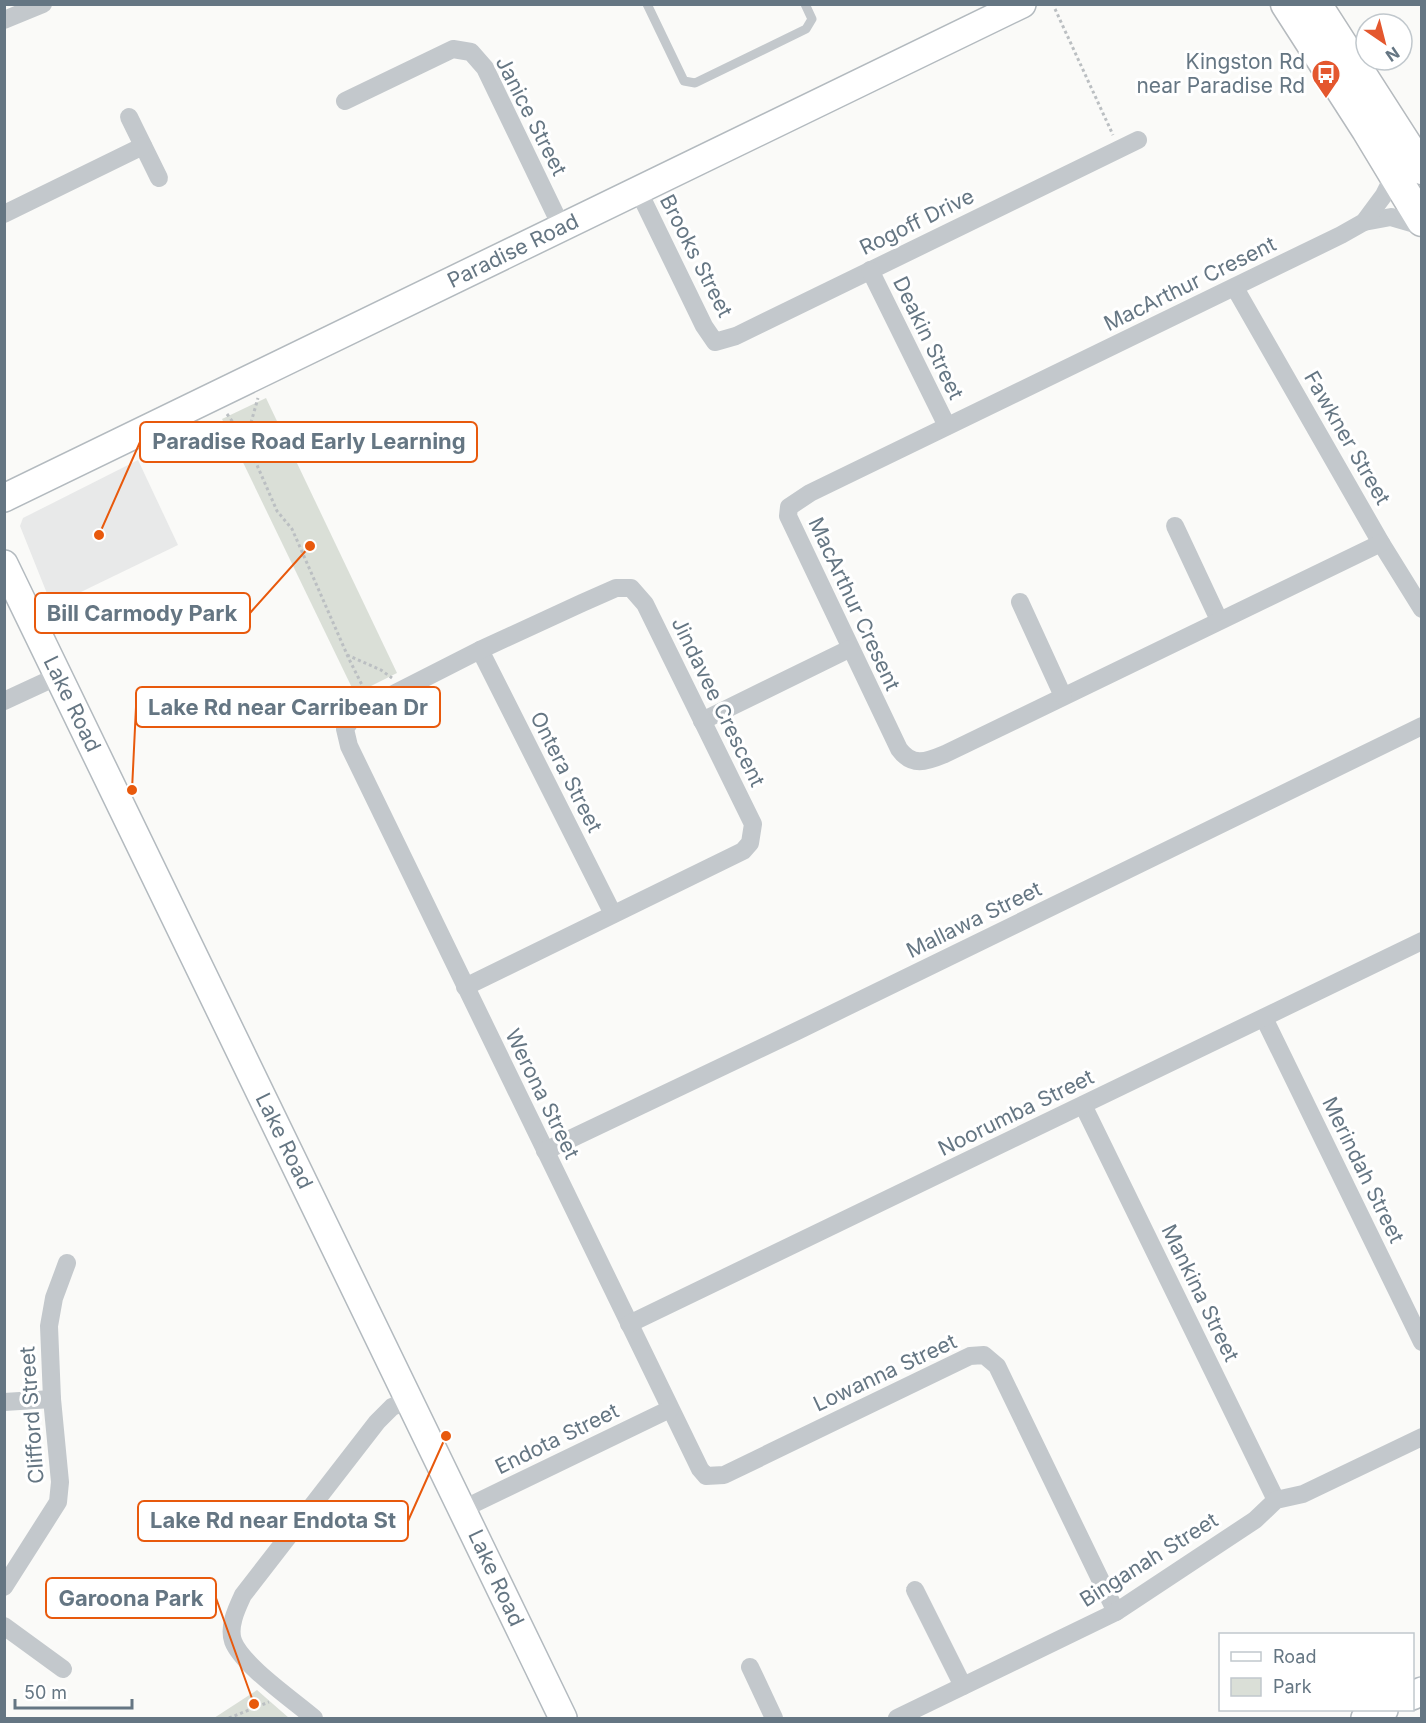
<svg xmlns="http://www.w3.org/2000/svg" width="1426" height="1723" viewBox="0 0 1426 1723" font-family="Inter,sans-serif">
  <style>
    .built { fill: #e8e9e9 }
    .green { fill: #dadfd7 }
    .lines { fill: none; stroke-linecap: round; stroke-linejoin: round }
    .secondary-casing { stroke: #b3babf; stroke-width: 30 }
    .primary-casing { stroke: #b5babe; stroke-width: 33 }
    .path { stroke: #bbbfc2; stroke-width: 3; stroke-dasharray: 3 3; stroke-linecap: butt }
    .lane { stroke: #c3c8cc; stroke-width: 9 }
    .street { stroke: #c3c8cc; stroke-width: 18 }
    .secondary { stroke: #fff; stroke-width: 27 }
    .primary { stroke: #fff; stroke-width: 30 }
    .labels { text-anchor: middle; stroke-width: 6; stroke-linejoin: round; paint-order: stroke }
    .poi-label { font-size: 21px; fill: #657683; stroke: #fff; text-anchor: end }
    .street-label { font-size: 21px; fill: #657683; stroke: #fff }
    .leader { fill: none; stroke: #e8590c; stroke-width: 2 }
    .callout-dot { fill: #e8590c; stroke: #fff; stroke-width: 2 }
    .callout { fill: #fff; stroke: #e8590c; stroke-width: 2 }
    .callout-label { font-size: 22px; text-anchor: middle; font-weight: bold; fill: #657683 }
  </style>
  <rect width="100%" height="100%" fill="#fafaf8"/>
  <path class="built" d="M138,460L178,545L52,606L20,526L23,518Z"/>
  <g class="green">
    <path d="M266,398L397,673L355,694L222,419Z"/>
    <path d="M257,1690L289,1718H212H214Z"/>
  </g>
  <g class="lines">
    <g class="secondary-casing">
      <g id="secondary">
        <path d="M4,498L1022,4"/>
        <path d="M4,564L563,1718"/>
        <path d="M1412,1696L1422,1691"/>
        <path d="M1365,1718L1384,1710"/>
      </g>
    </g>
    <g class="primary-casing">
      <g id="primary">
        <path d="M1286,4L1367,130L1422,221"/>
        <path d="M1316,4L1422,169"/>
      </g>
    </g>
    <g class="path">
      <path d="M1055,9L1113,135"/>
      <path d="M227,414L246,440L277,511L292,529L349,659L365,691"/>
      <path d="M246,440L258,398"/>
      <path d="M347,655L381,670L392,678"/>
      <path d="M229,1718L269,1702"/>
    </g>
    <path class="lane" d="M647,4L684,81L695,83L806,29L812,19L805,4"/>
    <g class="street">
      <path d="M4,20L43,4"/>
      <path d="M345,101L453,49L471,52L485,68L562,228"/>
      <path d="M129,117L159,178"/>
      <path d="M638,190L704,326L715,342L736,336L1138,140"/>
      <path d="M4,214L143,146"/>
      <path d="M1364,222L1391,217L1422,226"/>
      <path d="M870,270L947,426"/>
      <path d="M1235,288L1381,543L1422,609"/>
      <path d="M1175,526L1219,620"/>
      <path d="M1381,543L945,754C926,762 912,767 899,749L788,516L789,507L810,493L1341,235L1364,222L1384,195L1394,175"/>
      <path d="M1020,602L1063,696"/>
      <path d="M480,650L613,914"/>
      <path d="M4,701L58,676"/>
      <path d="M702,721L849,649"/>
      <path d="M465,987L743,851L750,843L753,824L645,604L631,588H616L582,603L480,650L366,708L353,717L345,729L349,746L700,1469L706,1476L724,1475L970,1356L984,1355L997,1366L1116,1612"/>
      <path d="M1264,1018L1422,1342"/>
      <path d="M1083,1105L1276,1500"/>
      <path d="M545,1151L797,1031L1422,726"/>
      <path d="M629,1324L1422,941"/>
      <path d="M4,1402L52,1399"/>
      <path d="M463,1509L670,1409"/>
      <path d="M4,1587L58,1502L60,1482L52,1399L49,1326L54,1298L67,1263"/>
      <path d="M915,1590L963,1686"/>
      <path d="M4,1626L63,1669"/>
      <path d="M750,1667L774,1718"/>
      <path d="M314,1718C293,1700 242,1665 233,1641C228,1626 237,1608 243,1595L377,1422L392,1407L408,1400"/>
      <path d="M897,1718L1116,1612L1255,1520L1276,1500L1303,1494L1422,1437"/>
    </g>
    <use href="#secondary" class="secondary"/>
    <use href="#primary" class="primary"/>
  </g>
  <defs>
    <g id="bus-pin" transform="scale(1.5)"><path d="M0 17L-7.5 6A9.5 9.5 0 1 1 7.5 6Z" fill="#e4572e" stroke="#fff"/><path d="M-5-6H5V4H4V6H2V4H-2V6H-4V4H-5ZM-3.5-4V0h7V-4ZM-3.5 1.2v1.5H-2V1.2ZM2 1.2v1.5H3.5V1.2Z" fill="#fff"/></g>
  </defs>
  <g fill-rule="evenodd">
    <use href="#bus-pin" x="1326" y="74"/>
  </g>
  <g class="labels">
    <g class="poi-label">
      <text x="1305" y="69">Kingston Rd<tspan x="1305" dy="24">near Paradise Rd</tspan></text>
    </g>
    <g class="street-label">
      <text transform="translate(531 116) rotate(63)" y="7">Janice Street</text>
      <text transform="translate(917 222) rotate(-26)" y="7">Rogoff Drive</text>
      <text transform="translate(513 251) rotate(-26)" y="7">Paradise Road</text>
      <text transform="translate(696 256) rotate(63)" y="7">Brooks Street</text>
      <text transform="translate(1190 284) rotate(-26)" y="7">MacArthur Cresent</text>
      <text transform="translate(928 338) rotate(64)" y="7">Deakin Street</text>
      <text transform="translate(1347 438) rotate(60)" y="7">Fawkner Street</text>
      <text transform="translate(854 604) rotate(65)" y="7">MacArthur Cresent</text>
      <text transform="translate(718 702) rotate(64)" y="7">Jindavee Crescent</text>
      <text transform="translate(72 704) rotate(64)" y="7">Lake Road</text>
      <text transform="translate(566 772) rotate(63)" y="7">Ontera Street</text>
      <text transform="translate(974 920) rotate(-26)" y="7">Mallawa Street</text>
      <text transform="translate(542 1094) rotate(64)" y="7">Werona Street</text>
      <text transform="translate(1016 1113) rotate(-26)" y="7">Noorumba Street</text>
      <text transform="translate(284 1141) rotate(64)" y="7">Lake Road</text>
      <text transform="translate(1363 1170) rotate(64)" y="7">Merindah Street</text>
      <text transform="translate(1200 1293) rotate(64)" y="7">Mankina Street</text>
      <text transform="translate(885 1373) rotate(-25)" y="7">Lowanna Street</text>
      <text transform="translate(32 1415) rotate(-94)" y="7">Clifford Street</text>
      <text transform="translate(557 1439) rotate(-26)" y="7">Endota Street</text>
      <text transform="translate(1149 1560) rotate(-32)" y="7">Binganah Street</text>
      <text transform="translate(496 1578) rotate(65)" y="7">Lake Road</text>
    </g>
  </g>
  <path class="leader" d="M99 535L140 442M310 546L250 613M132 790L136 707M446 1436L408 1521M254 1704L216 1598"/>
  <g class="callout-dot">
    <circle cx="99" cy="535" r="6"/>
    <circle cx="310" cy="546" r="6"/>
    <circle cx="132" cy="790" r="6"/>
    <circle cx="446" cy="1436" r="6"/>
    <circle cx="254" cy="1704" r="6"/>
  </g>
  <g class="callout">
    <rect x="140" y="422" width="337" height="40" rx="6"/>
    <rect x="35" y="593" width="215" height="40" rx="6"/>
    <rect x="136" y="687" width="304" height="40" rx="6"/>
    <rect x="138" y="1501" width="270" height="40" rx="6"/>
    <rect x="46" y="1578" width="170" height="40" rx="6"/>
  </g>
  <g class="callout-label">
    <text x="309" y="449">Paradise Road Early Learning</text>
    <text x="142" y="621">Bill Carmody Park</text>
    <text x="288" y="715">Lake Rd near Carribean Dr</text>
    <text x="273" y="1528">Lake Rd near Endota St</text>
    <text x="131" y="1606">Garoona Park</text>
  </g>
  <rect width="1426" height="1723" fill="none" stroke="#657683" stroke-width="12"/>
  <rect x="1219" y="1633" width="195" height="78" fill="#ffffff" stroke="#c1c8cd" stroke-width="1.5"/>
  <rect x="1231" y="1652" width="30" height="9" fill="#ffffff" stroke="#c1c8cd" stroke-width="1.5"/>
  <text x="1273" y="1663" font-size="18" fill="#657683">Road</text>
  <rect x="1231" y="1678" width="30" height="18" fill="#dadfd7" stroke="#c1c8cd" stroke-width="1.5"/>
  <text x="1273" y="1693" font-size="18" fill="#657683">Park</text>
  <g transform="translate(1384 42) rotate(145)"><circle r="28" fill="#ffffff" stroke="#c1c8cd" stroke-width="1.5"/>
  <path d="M0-4.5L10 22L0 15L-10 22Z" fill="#e4572e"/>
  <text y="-9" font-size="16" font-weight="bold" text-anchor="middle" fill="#657683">N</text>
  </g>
  <path d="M15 1699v9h117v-9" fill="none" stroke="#657683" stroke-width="3"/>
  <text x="24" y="1699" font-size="18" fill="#657683" stroke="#ffffff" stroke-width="4.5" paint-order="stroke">50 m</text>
</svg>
